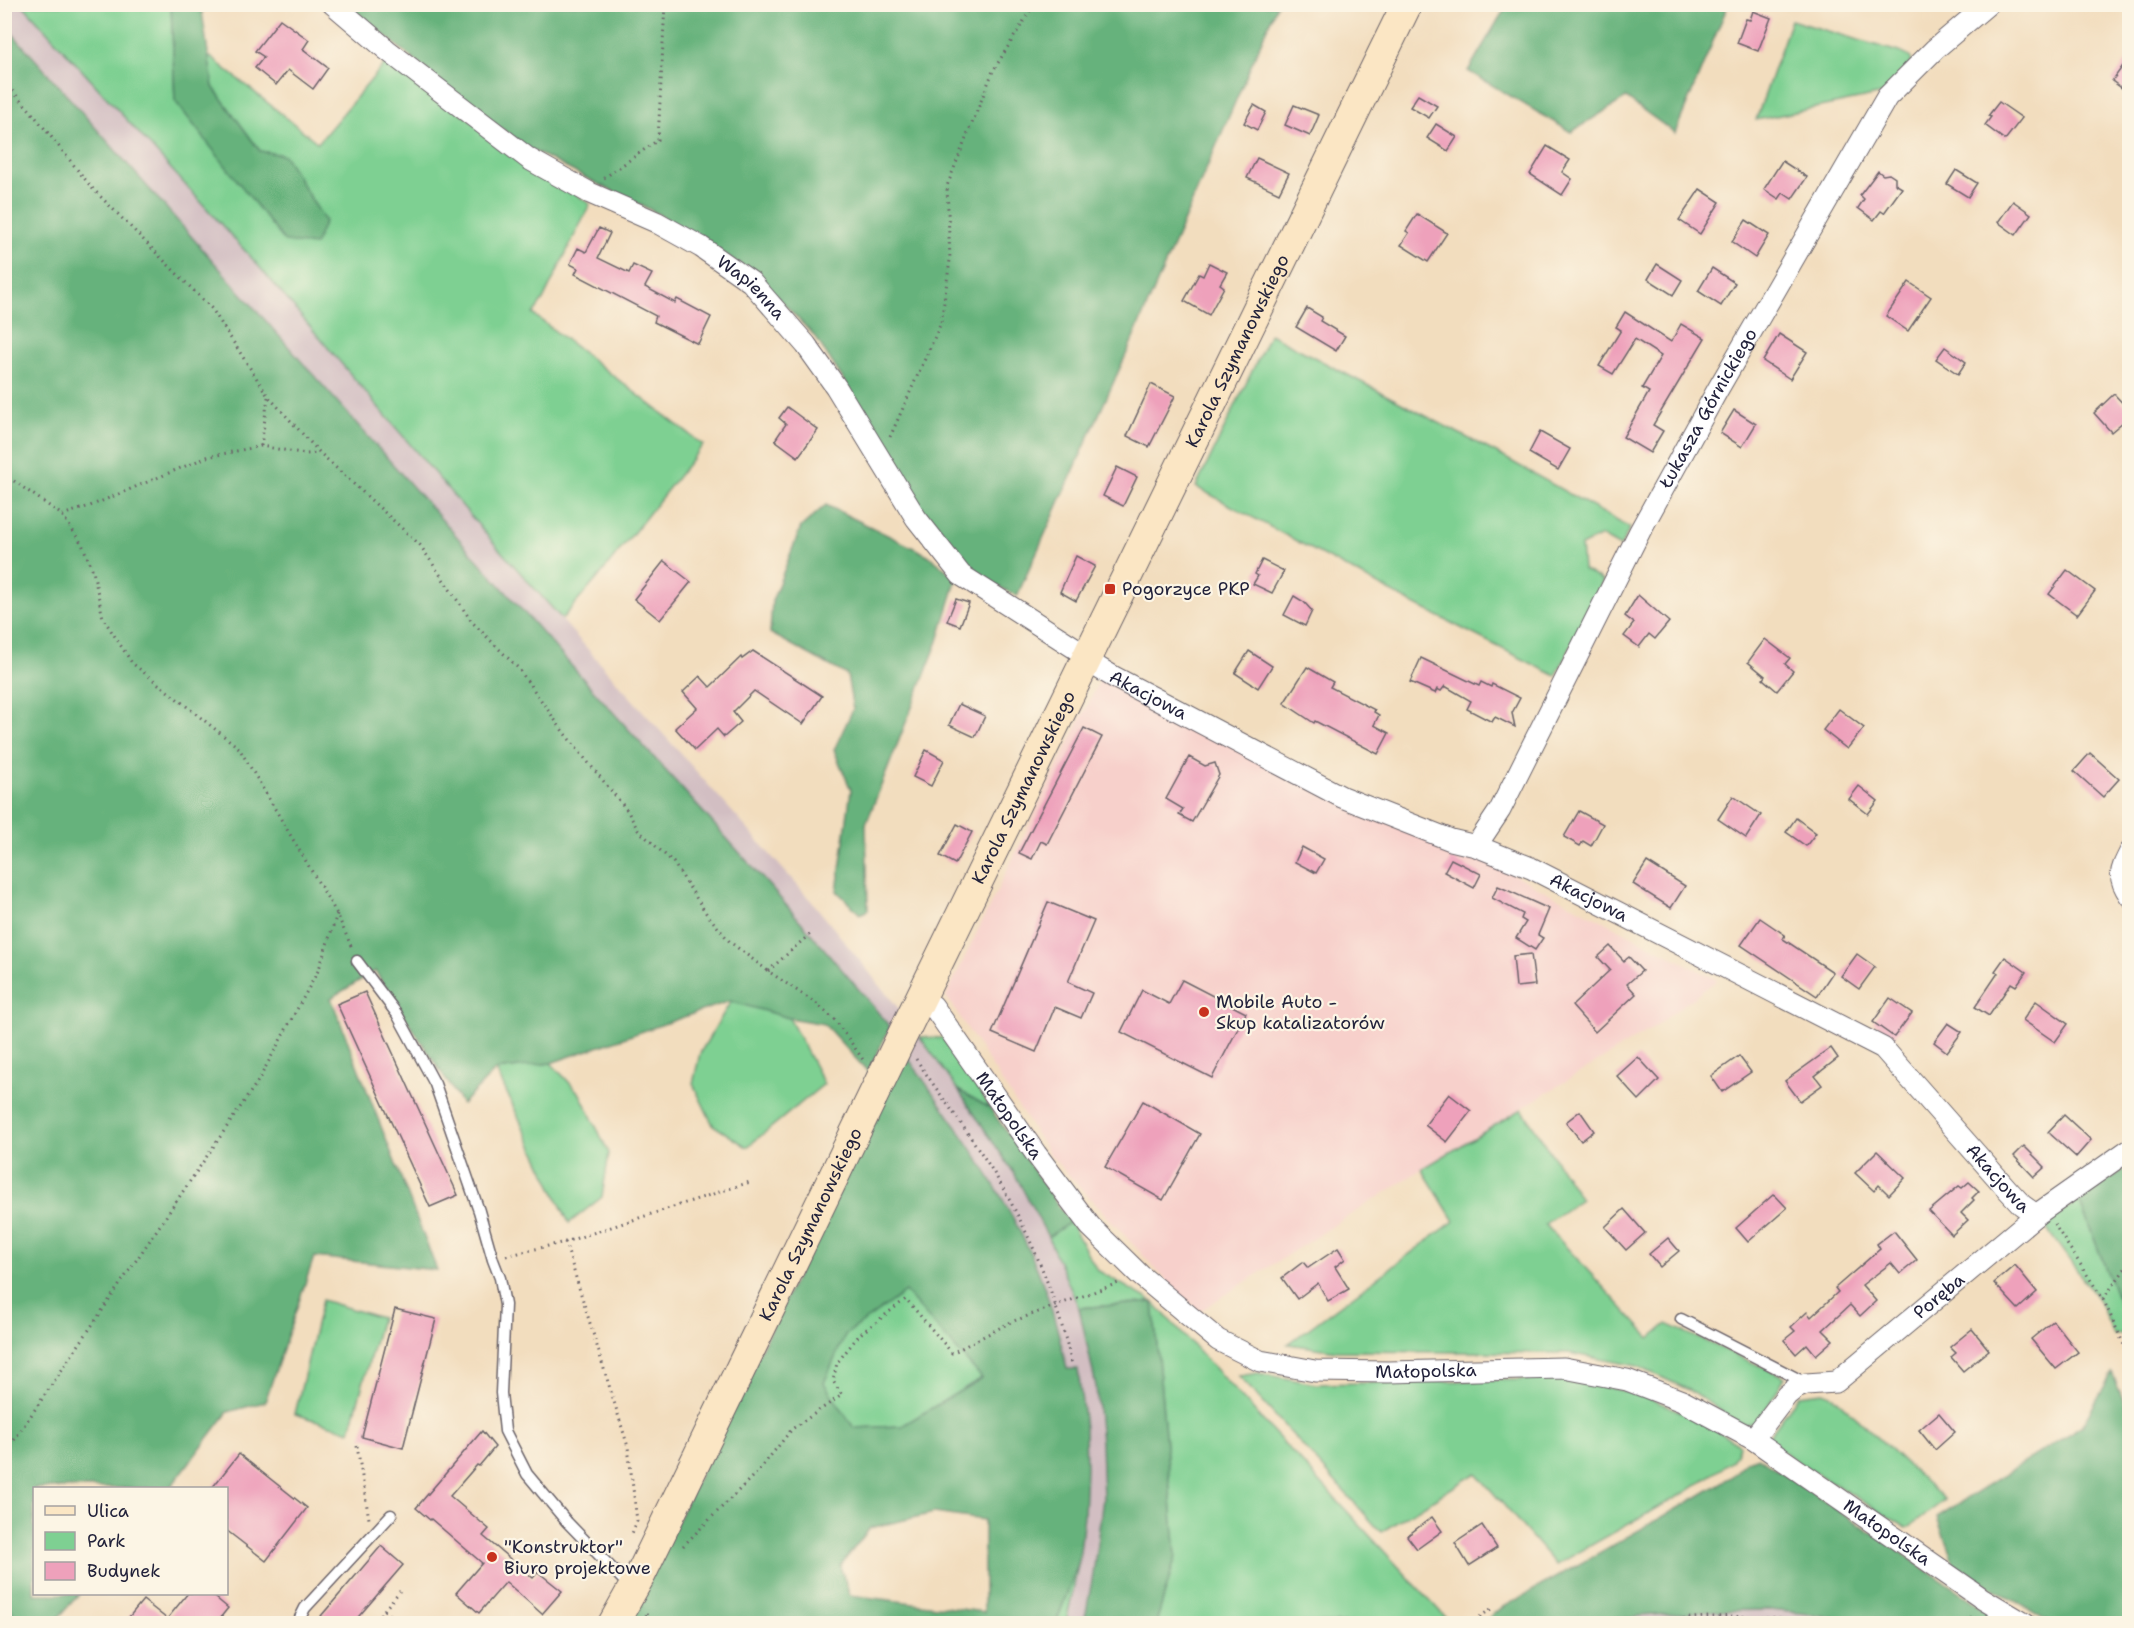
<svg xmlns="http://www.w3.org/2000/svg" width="2134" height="1628" viewBox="0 0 2134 1628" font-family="'Shantell Sans',sans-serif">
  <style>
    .built { fill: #f7d0cb }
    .industrial { fill: #d2bec2 }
    .green { fill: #7ed092; stroke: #507966; stroke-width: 1.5 }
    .forest { fill: #66b27c; stroke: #446a5c; stroke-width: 1.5; fill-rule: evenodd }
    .building { fill: #eea1bb }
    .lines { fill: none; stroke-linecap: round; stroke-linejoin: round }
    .lane-casing { stroke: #6b6369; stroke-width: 13 }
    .street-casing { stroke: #6b6369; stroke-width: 23 }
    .secondary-casing { stroke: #6b6369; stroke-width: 32 }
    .path { stroke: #6b6369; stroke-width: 3; stroke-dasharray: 1.5 4.5; stroke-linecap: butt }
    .lane { stroke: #fff; stroke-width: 10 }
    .street { stroke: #fff; stroke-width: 21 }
    .secondary { stroke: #fbe6c4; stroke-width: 30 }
    .poi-dot { fill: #c8321e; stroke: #fcf5e5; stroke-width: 2 }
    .labels { text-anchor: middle; stroke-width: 4.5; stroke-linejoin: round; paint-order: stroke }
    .street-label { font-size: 18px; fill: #22223b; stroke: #fcf5e5 }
    .poi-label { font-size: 18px; fill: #22223b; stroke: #fcf5e5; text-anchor: start }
  </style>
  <rect width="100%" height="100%" fill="#fcf5e5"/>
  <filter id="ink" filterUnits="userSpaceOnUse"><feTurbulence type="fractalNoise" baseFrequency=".0167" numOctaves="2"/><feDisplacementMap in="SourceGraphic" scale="12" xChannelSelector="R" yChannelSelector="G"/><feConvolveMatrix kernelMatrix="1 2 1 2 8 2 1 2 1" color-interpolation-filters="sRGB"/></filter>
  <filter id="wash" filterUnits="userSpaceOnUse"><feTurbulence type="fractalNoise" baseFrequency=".008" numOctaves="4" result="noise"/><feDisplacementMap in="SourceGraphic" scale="24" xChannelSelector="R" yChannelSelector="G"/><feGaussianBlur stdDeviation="1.35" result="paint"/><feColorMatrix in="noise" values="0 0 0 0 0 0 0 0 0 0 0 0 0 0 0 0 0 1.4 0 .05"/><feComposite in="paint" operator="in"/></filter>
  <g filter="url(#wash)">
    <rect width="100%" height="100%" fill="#f2ddbe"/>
    <path class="built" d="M1101,677L1468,851L1717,980L1653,1028L1422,1169L1200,1311L1180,1295L1049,1154L946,996Z"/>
    <g class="industrial">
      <path d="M4,5H23L256,263L498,548L814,904L899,1009L987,1131L1014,1173L1048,1237L1079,1308L1089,1347L1096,1386L1101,1442L1103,1498L1093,1575L1084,1623H1066L1079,1561L1086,1468L1085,1428L1078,1369H1067L1058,1330L1044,1288L994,1185L970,1147L888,1031L890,1027L827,951L671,779L417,492L5,24Z"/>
      <path d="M1770,1610L1819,1615L1862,1623L1578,1624L1602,1619L1708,1611Z"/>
    </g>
    <g class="green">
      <path d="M23,5H171L175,101L260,151L213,87L208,55L318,143L387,61L590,204L543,300L533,314L703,445L597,579L562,619L498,548L256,263Z"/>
      <path d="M1791,20L1902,53L1910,57L1912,62L1883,94L1756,120Z"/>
      <path d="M1270,334L1502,456L1630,528L1620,547L1601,536L1581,546L1583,569L1603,581L1556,676L1410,602L1196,487Z"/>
      <path d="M731,1001L789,1018L824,1084L747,1147L713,1125L693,1084L700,1053Z"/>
      <path d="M920,1037L943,1038L990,1108L958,1090Z"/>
      <path d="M551,1063L580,1094L609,1153L602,1197L569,1223L496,1070Z"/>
      <path d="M1522,1109L1581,1199L1545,1224L1650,1338L1667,1324L1785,1377L1765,1411L1756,1422L1745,1424L1739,1423L1689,1390L1637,1366L1568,1353L1337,1351L1288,1344L1454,1221L1422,1169Z"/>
      <path d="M2079,1200L2129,1328V1334L2114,1335L2098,1299L2040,1220L2056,1216Z"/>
      <path d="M1070,1222L1097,1270L1153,1302L1446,1618L1441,1623H1156L1176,1556L1153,1302L1079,1308L1048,1237Z"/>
      <path d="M906,1291L982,1378L902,1426L854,1428L823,1384L845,1335Z"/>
      <path d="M322,1300L381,1318L350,1431L295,1414Z"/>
      <path d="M1258,1373L1316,1384L1550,1379C1625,1385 1676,1404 1739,1444L1737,1454L1731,1462L1686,1492L1556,1565L1476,1473L1381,1532L1239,1376Z"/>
      <path d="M1823,1392L1833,1396L1945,1500L1907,1528L1796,1461L1767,1438L1799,1395Z"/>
      <path d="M1079,1561L1066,1623H1056Z"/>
      <path d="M5,1596L19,1623H5Z"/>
    </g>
    <g class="forest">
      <path d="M171,5H201L213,87L260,151L284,155L325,221L315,245L285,242L175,101Z"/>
      <path d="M348,5H1277L1129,348L1017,596L964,569L926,524L841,376L816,338L756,274L653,211L588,179L528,148L460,98Z"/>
      <path d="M1507,5V4L1728,5L1675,133L1626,98L1571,132L1468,71Z"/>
      <path d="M4,24C190,234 374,445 561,654C671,778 785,899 890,1027L868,1072L824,1024L789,1018L730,1001L551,1063L496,1070L462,1104L375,971L331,998L437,1270L314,1257L265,1402L228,1412L170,1488H34V1594H79L53,1624L19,1623L4,1596Z"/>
      <path d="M826,505L928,555L956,578L954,588L938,641L866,824L868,910L860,914L837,891L851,790L834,750L853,709L847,675L770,633L772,601L801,527Z"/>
      <path d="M905,1054C958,1128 1014,1203 1045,1289C1054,1315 1061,1342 1067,1369H1078L1085,1428L1086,1468L1084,1515L1079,1561L1056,1623L627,1624ZM905,1292L982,1378L902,1426L854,1428L824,1383L845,1335ZM934,1513L984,1520V1612L850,1595L840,1566L870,1528Z"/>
      <path d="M958,1090L990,1108L1070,1222L1048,1237L1014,1173Z"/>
      <path d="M2129,1166V1328L2079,1200Z"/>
      <path d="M1153,1302L1176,1556L1156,1623H1084L1093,1575L1103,1498L1101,1442L1096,1386L1079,1308Z"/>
      <path d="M2112,1373L2129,1414V1623H2051L1954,1564L1937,1517L2082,1426Z"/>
      <path d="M1758,1457L2006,1623H1862L1819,1615L1770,1610L1708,1611L1602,1619L1578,1623L1484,1624L1493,1613L1699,1496L1731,1477L1747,1461Z"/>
    </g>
    <g id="blocks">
      <g class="building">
        <path d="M1753,11L1771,18L1758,51L1737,43L1746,19L1750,20Z"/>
        <path d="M280,19L309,40L303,49L328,68L313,89L288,70L276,85L255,68L264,57L255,51Z"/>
        <path d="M2130,56V94L2112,81Z"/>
        <path d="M1418,95L1437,106L1429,118L1410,107Z"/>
        <path d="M1999,102L2022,118L2005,140L1985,125L1991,117L1988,116Z"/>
        <path d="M1254,105L1266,112L1257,130L1244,123Z"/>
        <path d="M1294,105L1319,115L1310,136L1285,125Z"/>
        <path d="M1436,124L1457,137L1448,151L1427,138Z"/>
        <path d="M1547,146L1570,160L1562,172L1572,179L1562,195L1530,174Z"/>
        <path d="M1257,158L1289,173L1279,193L1247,178Z"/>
        <path d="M1782,161L1807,177L1792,199L1783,193L1779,199L1764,189Z"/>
        <path d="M1956,170L1977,183L1968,197L1947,184Z"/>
        <path d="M1878,171L1883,175L1889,174L1895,178V184L1902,188L1884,213L1881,211L1874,220L1858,208L1864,199L1860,195Z"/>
        <path d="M1700,189L1720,202L1700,234L1679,220Z"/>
        <path d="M2013,201L2031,214L2016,235L1998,222Z"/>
        <path d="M1417,214L1447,233L1428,262L1401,245L1409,233L1406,231Z"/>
        <path d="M1746,220L1769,235L1755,258L1732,242Z"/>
        <path d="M599,228L610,233L598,258L629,273L633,265L652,274L645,287L675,303L677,299L711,317L698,344L654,322L656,316L575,274L578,268L570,264L578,248L586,252Z"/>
        <path d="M1209,263L1227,272L1220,284L1224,287L1209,315L1184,301L1199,274L1203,276Z"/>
        <path d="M1657,264L1682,280L1673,295L1648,279Z"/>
        <path d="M1712,268L1735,283L1721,306L1698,291Z"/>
        <path d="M1909,282L1931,297L1908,331L1886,316Z"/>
        <path d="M1307,308L1322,317L1320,321L1345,336L1336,351L1296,327Z"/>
        <path d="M1625,312L1671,342L1681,324L1705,338L1653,425L1663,431L1650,453L1623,437L1649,392L1642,388L1661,356L1635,339L1613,374L1599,366L1621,330L1616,327Z"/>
        <path d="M1779,334L1807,352L1790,379L1763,361Z"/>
        <path d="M1945,347L1966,362L1958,374L1936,359Z"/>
        <path d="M1151,384L1175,396L1149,447L1127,436Z"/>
        <path d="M2114,394L2130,411V416L2111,432L2094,413Z"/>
        <path d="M787,407L818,430L798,457L775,440L786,424L779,418Z"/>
        <path d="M1734,410L1756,424L1742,447L1720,433Z"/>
        <path d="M1540,432L1570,449L1558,470L1529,453Z"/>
        <path d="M1117,467L1137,477L1123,506L1103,496Z"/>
        <path d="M1076,556L1095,566L1076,601L1060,592Z"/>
        <path d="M1262,560L1284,571L1272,593L1253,584L1258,576L1255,574Z"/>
        <path d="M664,561L691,582L660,620L634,599Z"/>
        <path d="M2067,570L2095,591L2077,615L2049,594Z"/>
        <path d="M1638,595L1669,622L1655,639L1649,634L1639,647L1624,636L1634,623L1625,616Z"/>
        <path d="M1294,596L1304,602L1312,611L1305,626L1284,615Z"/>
        <path d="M956,599L969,603L960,626L947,621Z"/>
        <path d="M1765,639L1790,658L1785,664L1793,671L1777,691L1763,679L1765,676L1748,662Z"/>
        <path d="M753,651L822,696L803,724L754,691L733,712L741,722L724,737L717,729L695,750L675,728L697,708L683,692L700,676L710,687L741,657L742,659Z"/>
        <path d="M1249,651L1272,666L1258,688L1235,673Z"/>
        <path d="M1421,658L1479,686L1481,682L1491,687L1492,684L1520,698L1512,713L1515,727L1495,717L1492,722L1467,709L1471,701L1445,686L1441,691L1437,689L1435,693L1410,682Z"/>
        <path d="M1307,667L1333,682L1330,687L1375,710L1374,712L1379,715L1374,725L1389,733L1378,754L1315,721L1314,723L1284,703Z"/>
        <path d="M959,704L985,716L975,737L949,725Z"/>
        <path d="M1839,709L1864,728L1847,749L1823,730Z"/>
        <path d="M1084,728L1102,737L1047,844L1041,841L1032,859L1019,853Z"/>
        <path d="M926,750L944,760L931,786L913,777Z"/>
        <path d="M2090,753L2119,779L2103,797L2074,771Z"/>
        <path d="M1189,757L1205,766L1215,763L1219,775L1192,822L1179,815L1183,809L1166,799Z"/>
        <path d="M1859,786L1878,801L1868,814L1849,799Z"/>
        <path d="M1733,796L1761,815L1746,838L1718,819Z"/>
        <path d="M1579,811L1603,824L1591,846L1583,841L1580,846L1564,837Z"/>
        <path d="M1796,818L1816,833L1806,846L1786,832Z"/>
        <path d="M957,824L972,832L955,864L940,856Z"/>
        <path d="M1302,847L1324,859L1316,873L1295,862Z"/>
        <path d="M1451,859L1481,874L1474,888L1444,872Z"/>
        <path d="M1647,862L1685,886L1671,908L1633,884Z"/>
        <path d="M1498,886L1549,909L1538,935L1543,938L1535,950L1516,938L1526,922L1521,919L1523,914L1492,898Z"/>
        <path d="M1048,902L1094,921L1068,982L1092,993L1081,1018L1055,1007L1036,1052L992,1033Z"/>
        <path d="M1760,918L1785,935L1783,939L1833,972L1817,996L1741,945Z"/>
        <path d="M1610,946L1624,961L1629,957L1642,971L1627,984L1636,994L1595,1032L1572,1006L1610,970L1598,957Z"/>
        <path d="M1531,954L1535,985L1516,987L1513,956Z"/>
        <path d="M1857,954L1875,967L1859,989L1841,976Z"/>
        <path d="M2005,957L2026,972L2016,986L2011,983L1989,1016L1975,1007L1998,973L1995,971Z"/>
        <path d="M1182,980L1246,1013L1212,1078L1121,1032L1142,990L1169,1004Z"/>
        <path d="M365,992L458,1195L430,1207L337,1004Z"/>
        <path d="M1890,998L1912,1013L1894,1037L1873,1022Z"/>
        <path d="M2036,1001L2068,1024L2055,1042L2023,1020Z"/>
        <path d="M1948,1023L1962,1032L1947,1052L1934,1042Z"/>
        <path d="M1831,1048L1838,1058L1815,1076L1822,1085L1800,1101L1785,1081Z"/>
        <path d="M1739,1056L1751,1072L1722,1092L1711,1076Z"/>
        <path d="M1638,1057L1659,1080L1639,1100L1617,1076Z"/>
        <path d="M1449,1094L1471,1111L1447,1142L1425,1125Z"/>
        <path d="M1143,1101L1200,1134L1163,1200L1105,1167Z"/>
        <path d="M1580,1111L1594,1131L1581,1141L1566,1122Z"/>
        <path d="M2064,1115L2091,1140L2076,1157L2048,1132Z"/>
        <path d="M2024,1146L2045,1167L2034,1177L2014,1156Z"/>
        <path d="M1877,1151L1905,1178L1889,1195L1879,1185L1874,1191L1855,1173Z"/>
        <path d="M1969,1182L1979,1191L1972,1198L1974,1200L1961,1213L1968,1220L1952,1235L1929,1211L1959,1186L1962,1188Z"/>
        <path d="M1774,1194L1787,1208L1748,1242L1736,1228Z"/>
        <path d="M1624,1209L1645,1233L1626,1250L1605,1227Z"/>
        <path d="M1894,1231L1917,1260L1900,1274L1891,1263L1862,1285L1876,1301L1860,1316L1850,1305L1823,1330L1833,1340L1816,1355L1807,1344L1796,1354L1784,1340L1795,1331L1791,1327L1807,1312L1811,1317L1838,1292L1835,1288L1880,1249L1877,1244Z"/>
        <path d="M1668,1238L1679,1251L1660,1267L1649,1254Z"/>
        <path d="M1338,1248L1345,1259L1335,1267L1349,1289L1328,1301L1318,1283L1297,1299L1282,1278L1303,1262L1308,1268Z"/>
        <path d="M2015,1265L2037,1292L2018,1309L1994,1283Z"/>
        <path d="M395,1309L436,1319L403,1448L362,1437Z"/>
        <path d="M2053,1321L2078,1352L2056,1369L2031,1339Z"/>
        <path d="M1972,1329L1989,1350L1963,1371L1951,1357L1956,1353L1950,1347Z"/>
        <path d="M1939,1413L1955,1432L1935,1450L1919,1430Z"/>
        <path d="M482,1431L495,1447L479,1466L477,1465L450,1496L489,1529L483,1536L533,1578L538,1572L562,1591L542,1614L506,1582L479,1613L456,1593L482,1563L431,1519L430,1520L416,1508Z"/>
        <path d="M239,1454L307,1508L266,1561L226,1530V1488H212Z"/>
        <path d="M1432,1517L1442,1531L1417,1549L1407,1536Z"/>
        <path d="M1482,1525L1497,1548L1469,1566L1455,1543Z"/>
        <path d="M381,1546L403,1565L353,1623H330L321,1616Z"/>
        <path d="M188,1593H210L228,1608L216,1623H124L143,1600L167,1619Z"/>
      </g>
    </g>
  </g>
  <g filter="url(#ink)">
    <use href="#blocks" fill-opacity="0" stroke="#6b6369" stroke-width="1.5"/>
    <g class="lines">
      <g class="lane-casing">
        <g id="lane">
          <path d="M357,961L397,1014L435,1084L479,1211L493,1260L500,1278L505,1305L501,1393L505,1431L527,1474L567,1522L630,1587"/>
          <path d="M1681,1319L1806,1383"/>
          <path d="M297,1624L305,1608L391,1515"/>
        </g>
      </g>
      <g class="street-casing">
        <g id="street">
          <path id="s1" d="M333,4L387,50L529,159L590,193L656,222L701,247L751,282L806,345L836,387L916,518L961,575L1089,657L1097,667L1114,677L1342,797L1451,840L1476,846L1531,868L1883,1048L2008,1190L2022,1205L2036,1215"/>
          <path id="s2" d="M1476,846L1500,810L1640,531L1718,389L1887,97L1935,49L1988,4"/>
          <path d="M2130,852C2120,872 2117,877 2130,896"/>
          <path id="s3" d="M921,1000L933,1006L1036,1154L1090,1226L1140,1275L1218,1340L1260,1361L1315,1371L1388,1372L1564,1368L1627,1380L1682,1401L1753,1439L1983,1599L2025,1624"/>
          <path id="s4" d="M1753,1439L1787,1395L1796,1388L1806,1384L1836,1382L2036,1215L2130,1149"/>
        </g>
      </g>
      <g class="secondary-casing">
        <g id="secondary">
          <path id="s5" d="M613,1624L641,1574L901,1038L1407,4"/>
        </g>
      </g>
      <g class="path">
        <path d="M4,82L29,109L92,188L212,309L268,396L320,453L420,545L472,622L518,668L565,734L627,810L638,830L673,862L706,913L730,942L768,971L817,1004L836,1021L864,1061"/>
        <path d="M604,178L658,140L665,4"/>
        <path d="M890,437L941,323L950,260L947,186L993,71L1030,11L1032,4"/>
        <path d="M261,446L268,397"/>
        <path d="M4,474L62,515L82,544L93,571L103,618L132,663L239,748L337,914L352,948"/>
        <path d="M62,515L90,506L207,457L261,446L306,454L319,453"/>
        <path d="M768,971L810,934"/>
        <path d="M916,1059C940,1095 966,1129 989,1165C1028,1227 1056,1294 1072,1365"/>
        <path d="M2054,1224L2103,1299L2130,1358"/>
        <path d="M565,1242L628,1447L637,1521L631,1536"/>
        <path d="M506,1256L565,1242L750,1182"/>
        <path d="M2103,1299L2130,1262"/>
        <path d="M357,1446L369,1519"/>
        <path d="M4,1455L258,1081L319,969L337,914"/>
        <path d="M683,1546L760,1469L792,1429L842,1395L833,1381L837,1363L859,1335L906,1299L952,1353L1011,1322L1121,1282"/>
        <path d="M384,1610L400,1591"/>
        <path d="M646,1614L652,1624"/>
        <path d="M373,1624L384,1610L401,1624"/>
        <path d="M1470,1624L1491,1609"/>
        <path d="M1635,1624C1698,1615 1765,1613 1828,1624"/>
        <path d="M1968,1624L1973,1615"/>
      </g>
      <use href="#lane" class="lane"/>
      <use href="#street" class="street"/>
      <use href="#secondary" class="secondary"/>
    </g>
  </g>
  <g class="poi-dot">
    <rect x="1104" y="583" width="12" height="12" rx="3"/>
    <circle cx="1204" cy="1012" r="6"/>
    <circle cx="492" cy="1557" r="6"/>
  </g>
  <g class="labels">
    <g class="street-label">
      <text dy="6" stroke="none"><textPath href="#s1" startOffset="508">Wapienna</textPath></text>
      <text dy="6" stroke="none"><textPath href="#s5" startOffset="1418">Karola Szymanowskiego</textPath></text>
      <text dy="6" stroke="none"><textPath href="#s2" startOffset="496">Łukasza Górnickiego</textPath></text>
      <text dy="6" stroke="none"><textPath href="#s1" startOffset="1089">Akacjowa</textPath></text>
      <text dy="6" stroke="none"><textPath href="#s5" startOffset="932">Karola Szymanowskiego</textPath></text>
      <text dy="6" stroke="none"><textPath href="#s1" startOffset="1575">Akacjowa</textPath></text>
      <text dy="6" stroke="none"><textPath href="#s3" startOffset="147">Małopolska</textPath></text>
      <text dy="6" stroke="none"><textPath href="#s1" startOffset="2079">Akacjowa</textPath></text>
      <text dy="6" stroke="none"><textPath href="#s5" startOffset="446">Karola Szymanowskiego</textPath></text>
      <text dy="6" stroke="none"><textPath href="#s4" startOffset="242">Poręba</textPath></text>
      <text dy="6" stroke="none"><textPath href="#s3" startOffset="669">Małopolska</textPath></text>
      <text dy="6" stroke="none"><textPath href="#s3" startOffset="1174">Małopolska</textPath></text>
    </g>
    <g class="poi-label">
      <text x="1122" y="595">Pogorzyce PKP</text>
      <text x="1216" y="1008">Mobile Auto -<tspan x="1216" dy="21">Skup katalizatorów</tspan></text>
      <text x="504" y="1553">"Konstruktor"<tspan x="504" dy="21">Biuro projektowe</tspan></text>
    </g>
  </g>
  <rect width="2134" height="1628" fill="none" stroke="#fcf5e5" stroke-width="24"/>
  <rect x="33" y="1487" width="195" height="108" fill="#fcf5e5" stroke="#a5a1a1" stroke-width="1.5"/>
  <rect x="45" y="1506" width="30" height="9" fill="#fbe6c4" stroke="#a5a1a1" stroke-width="1.5"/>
  <text x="87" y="1517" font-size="18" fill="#22223b">Ulica</text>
  <rect x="45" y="1532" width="30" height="18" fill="#7ed092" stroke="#a5a1a1" stroke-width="1.5"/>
  <text x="87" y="1547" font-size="18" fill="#22223b">Park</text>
  <rect x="45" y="1562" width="30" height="18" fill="#eea1bb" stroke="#a5a1a1" stroke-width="1.5"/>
  <text x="87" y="1577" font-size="18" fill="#22223b">Budynek</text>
</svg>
